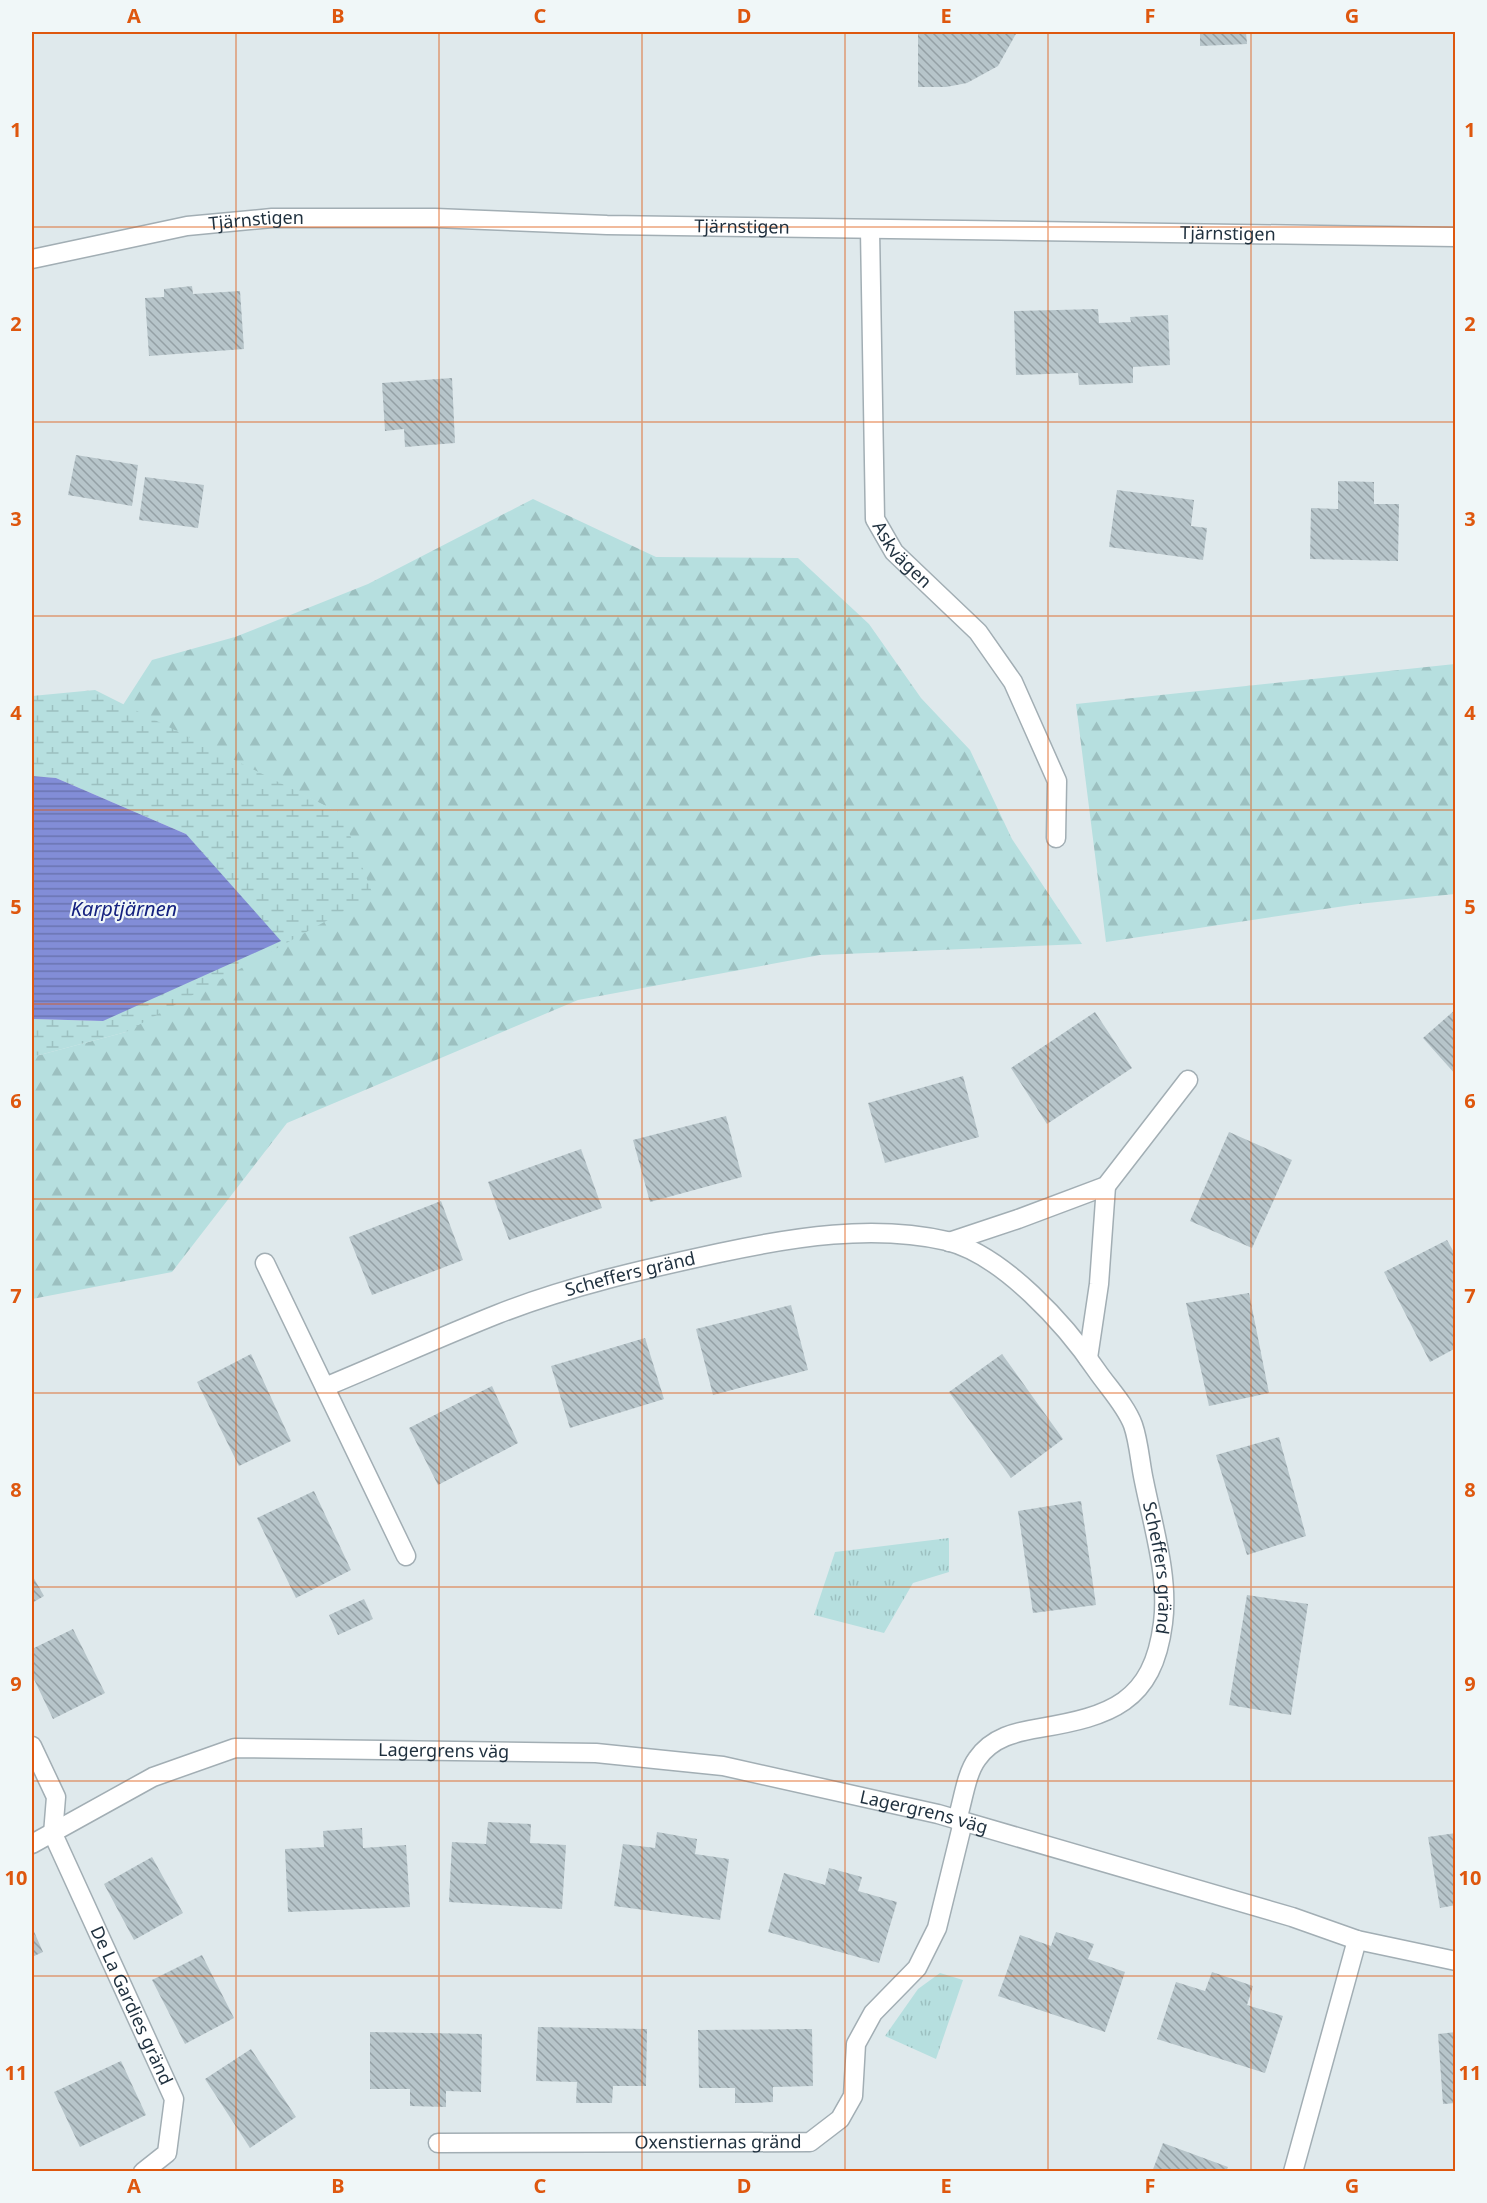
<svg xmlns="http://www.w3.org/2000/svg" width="1487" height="2203" viewBox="0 0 1487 2203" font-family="'Noto Sans',sans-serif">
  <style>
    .forest { fill: url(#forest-firs) }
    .wetland { fill: url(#wetland-marsh) }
    .park { fill: url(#park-tufts) }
    .water { fill: url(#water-rules) }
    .building { fill: url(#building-back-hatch) }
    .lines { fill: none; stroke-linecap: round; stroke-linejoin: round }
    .minor-casing { stroke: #a2aeb4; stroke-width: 21 }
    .minor { stroke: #fff; stroke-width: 18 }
    .grid { fill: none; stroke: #de570e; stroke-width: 1.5; stroke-opacity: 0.55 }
    .labels { text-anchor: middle; stroke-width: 4.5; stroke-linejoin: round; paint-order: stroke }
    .street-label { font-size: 18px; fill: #1f303e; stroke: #f0f7f8 }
    .water-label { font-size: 20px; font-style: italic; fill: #14217f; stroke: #f0f7f8 }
    .neatline { fill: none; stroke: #de570e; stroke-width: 2 }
    .grid-label { font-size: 20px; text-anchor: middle; font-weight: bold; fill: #de570e }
  </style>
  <defs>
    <pattern id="forest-firs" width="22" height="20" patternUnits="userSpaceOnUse" patternTransform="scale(1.5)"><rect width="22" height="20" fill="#b6dfdf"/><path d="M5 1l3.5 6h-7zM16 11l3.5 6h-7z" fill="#9cc0c0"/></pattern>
    <pattern id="wetland-marsh" width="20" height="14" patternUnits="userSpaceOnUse" patternTransform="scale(1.5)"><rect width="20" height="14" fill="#b6dfdf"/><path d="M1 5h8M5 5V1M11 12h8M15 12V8" fill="none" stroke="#9cc0c0"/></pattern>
    <pattern id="park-tufts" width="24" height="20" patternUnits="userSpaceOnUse" patternTransform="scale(1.5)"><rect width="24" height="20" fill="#b6dfdf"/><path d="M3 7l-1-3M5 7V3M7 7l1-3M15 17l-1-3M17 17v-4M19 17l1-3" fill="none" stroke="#9cc0c0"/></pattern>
    <pattern id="water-rules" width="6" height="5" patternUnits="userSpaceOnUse" patternTransform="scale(1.5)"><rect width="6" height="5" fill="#828dd7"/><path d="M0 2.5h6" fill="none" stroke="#6a74b0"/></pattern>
    <pattern id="building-back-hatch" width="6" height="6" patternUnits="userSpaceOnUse" patternTransform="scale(1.5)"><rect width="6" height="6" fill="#b7c5ca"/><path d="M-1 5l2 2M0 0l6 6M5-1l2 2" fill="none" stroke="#94a0a5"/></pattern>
  </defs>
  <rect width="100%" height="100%" fill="#dfe9ec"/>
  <g class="forest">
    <path d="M533,499L656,557L798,558L869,624L921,698L970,750L1012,839L1082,944L820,955L578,1000L287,1123L172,1272L32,1299V1057L126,1032L341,814L123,705L152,660L235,637L368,584Z"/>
    <path d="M1455,664V894L1358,904L1106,942L1076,704Z"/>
  </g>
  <path class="wetland" d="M95,690L342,814L373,895L126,1032L32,1057V1019L103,1021L186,834L56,778L32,776V696Z"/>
  <g class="park">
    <path d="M949,1538V1572L913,1583L884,1633L814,1615L835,1552Z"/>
    <path d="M940,1973L963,1980L936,2059L885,2036L918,1989Z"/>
  </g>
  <path class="water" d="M32,776L56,778L186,834L281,941L103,1021L32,1019Z"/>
  <g class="building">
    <path d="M918,32H1017L998,66L967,83L946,87H918Z"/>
    <path d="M1200,32H1246L1247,44L1200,46Z"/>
    <path d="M192,286L193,294L240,291L244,349L149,356L145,298L164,297V289Z"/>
    <path d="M1098,309L1099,323L1131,322L1130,317L1168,315L1170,365L1133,367V383L1079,385L1078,373L1016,375L1014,311Z"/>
    <path d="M452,378L455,443L405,447L404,429L385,431L382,383Z"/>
    <path d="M76,455L138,465L132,506L68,495Z"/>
    <path d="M145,477L204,485L198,528L139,520Z"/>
    <path d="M1338,481L1374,482V504H1399L1398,561L1310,559L1311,508L1338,509Z"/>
    <path d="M1117,490L1194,500L1191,526L1207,528L1203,560L1109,547Z"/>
    <path d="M1456,1009V1075L1423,1038Z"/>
    <path d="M1095,1012L1132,1068L1047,1124L1011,1068Z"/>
    <path d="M963,1076L979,1137L885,1163L868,1103Z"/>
    <path d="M726,1116L742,1177L650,1202L633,1140Z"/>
    <path d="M1229,1132L1292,1160L1252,1248L1190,1221Z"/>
    <path d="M581,1149L602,1208L509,1240L488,1182Z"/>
    <path d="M441,1201L463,1260L372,1295L349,1237Z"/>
    <path d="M1447,1240L1456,1256V1348L1430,1362L1384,1272Z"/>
    <path d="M1249,1293L1269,1393L1209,1406L1186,1303Z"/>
    <path d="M791,1305L808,1370L713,1395L696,1329Z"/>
    <path d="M645,1338L664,1399L570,1428L551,1366Z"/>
    <path d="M251,1354L291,1441L239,1466L197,1382Z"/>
    <path d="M1002,1354L1063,1439L1011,1478L949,1392Z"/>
    <path d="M492,1386L518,1443L438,1485L409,1428Z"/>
    <path d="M1279,1437L1306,1536L1247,1555L1216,1455Z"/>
    <path d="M314,1491L351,1570L296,1598L257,1518Z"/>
    <path d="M1081,1501L1096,1605L1033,1613L1018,1511Z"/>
    <path d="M32,1575L44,1596L32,1603Z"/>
    <path d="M1247,1595L1308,1604L1291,1715L1229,1705Z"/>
    <path d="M364,1599L373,1619L338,1635L329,1615Z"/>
    <path d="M73,1629L105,1693L53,1719L32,1675V1649Z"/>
    <path d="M488,1822L531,1824L530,1843L566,1845L562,1909L449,1902L452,1842L486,1844Z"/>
    <path d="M362,1828L363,1848L406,1845L410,1907L288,1912L285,1849L324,1847L323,1831Z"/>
    <path d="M657,1832L697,1839L695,1854L729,1859L720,1920L614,1906L623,1844L655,1848Z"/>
    <path d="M1456,1833V1905L1440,1908L1428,1837Z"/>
    <path d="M152,1857L183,1913L134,1940L104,1884Z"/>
    <path d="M829,1868L862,1877L858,1891L897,1902L879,1963L768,1932L784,1873L825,1885Z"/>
    <path d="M32,1927L43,1952L32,1957Z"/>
    <path d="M1056,1932L1094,1944L1088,1959L1125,1972L1105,2032L998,1996L1020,1935L1051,1946Z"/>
    <path d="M202,1955L234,2018L185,2044L152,1980Z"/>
    <path d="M1212,1972L1253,1986L1247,2005L1283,2016L1265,2073L1157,2039L1176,1982L1205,1991Z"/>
    <path d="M538,2027L647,2029L646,2086H613L612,2103H576L577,2082L536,2081Z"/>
    <path d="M812,2029L813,2086L773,2087V2102L754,2103H735V2088H699L698,2030Z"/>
    <path d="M370,2032L482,2034L481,2092L446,2091V2107L410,2106V2089H370Z"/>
    <path d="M1456,2032V2103L1443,2104L1438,2034Z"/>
    <path d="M251,2049L296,2117L250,2148L205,2079Z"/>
    <path d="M121,2061L146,2115L80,2147L54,2092Z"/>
    <path d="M1163,2143L1228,2167L1226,2172H1152Z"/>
  </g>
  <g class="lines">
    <g class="minor-casing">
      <g id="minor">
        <path id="s1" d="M870,230L875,519L894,552L978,632L1013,682L1057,781L1056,838"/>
        <path id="s2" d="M32,259L187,226L272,218H435L607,225L1456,237"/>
        <path d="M949,1242L1018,1219L1106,1186L1188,1080"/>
        <path d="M265,1263L406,1556"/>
        <path d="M1088,1358L1099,1284L1106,1186"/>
        <path id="s3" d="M325,1387C383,1363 440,1337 498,1314C569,1286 645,1269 719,1253C793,1237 873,1224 947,1241C1003,1255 1066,1325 1097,1371C1108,1387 1126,1406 1133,1425C1139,1442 1140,1463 1144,1481C1153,1526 1169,1577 1163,1623C1153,1703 1110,1716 1040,1728C1016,1732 992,1737 977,1759C966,1774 963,1801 957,1820"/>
        <path id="s4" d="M32,1746L56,1797L53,1834L174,2099L167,2153L143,2172"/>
        <path id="s5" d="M32,1844L153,1777L235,1748L596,1753L723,1766L938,1814L1292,1917L1357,1940L1456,1961"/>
        <path id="s6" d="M438,2143L810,2142L840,2119L853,2096L856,2044L873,2013L917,1968L937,1928L963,1822"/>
        <path d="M1293,2172L1357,1940"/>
      </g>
    </g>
    <use href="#minor" class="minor"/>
  </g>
  <path class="grid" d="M236,32V2172M439,32V2172M642,32V2172M845,32V2172M1048,32V2172M1251,32V2172M32,227H1456M32,422H1456M32,616H1456M32,810H1456M32,1004H1456M32,1199H1456M32,1393H1456M32,1587H1456M32,1781H1456M32,1976H1456"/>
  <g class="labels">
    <g class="street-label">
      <text dy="6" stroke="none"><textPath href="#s2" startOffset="228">Tjärnstigen</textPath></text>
      <text dy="6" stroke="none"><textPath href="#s2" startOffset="714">Tjärnstigen</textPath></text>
      <text dy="6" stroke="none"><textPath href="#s2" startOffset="1200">Tjärnstigen</textPath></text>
      <text dy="6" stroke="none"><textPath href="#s1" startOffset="334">Askvägen</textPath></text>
      <text dy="6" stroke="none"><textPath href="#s3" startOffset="326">Scheffers gränd</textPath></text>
      <text dy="6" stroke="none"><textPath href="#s3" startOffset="1060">Scheffers gränd</textPath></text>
      <text dy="6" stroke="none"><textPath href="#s5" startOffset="434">Lagergrens väg</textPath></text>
      <text dy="6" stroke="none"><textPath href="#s5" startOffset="920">Lagergrens väg</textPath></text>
      <text dy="6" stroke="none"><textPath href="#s4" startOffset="282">De La Gardies gränd</textPath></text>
      <text dy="6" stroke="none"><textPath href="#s6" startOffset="280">Oxenstiernas gränd</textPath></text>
    </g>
    <g class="water-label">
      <text x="124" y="916">Karptjärnen</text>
    </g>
  </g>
  <rect width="1487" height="2203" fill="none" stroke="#f0f7f8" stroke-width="66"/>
  <rect x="33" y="33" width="1421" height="2137" class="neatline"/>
  <g class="grid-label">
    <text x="134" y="23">A</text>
    <text x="338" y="23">B</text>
    <text x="540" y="23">C</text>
    <text x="744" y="23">D</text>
    <text x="946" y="23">E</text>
    <text x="1150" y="23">F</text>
    <text x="1352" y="23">G</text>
    <text x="16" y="137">1</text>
    <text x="1470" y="137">1</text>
    <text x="16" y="331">2</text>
    <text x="1470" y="331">2</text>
    <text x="16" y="526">3</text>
    <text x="1470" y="526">3</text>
    <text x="16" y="720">4</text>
    <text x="1470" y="720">4</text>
    <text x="16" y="914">5</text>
    <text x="1470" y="914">5</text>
    <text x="16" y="1108">6</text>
    <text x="1470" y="1108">6</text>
    <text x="16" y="1303">7</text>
    <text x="1470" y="1303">7</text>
    <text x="16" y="1497">8</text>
    <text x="1470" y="1497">8</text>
    <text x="16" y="1691">9</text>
    <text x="1470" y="1691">9</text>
    <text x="16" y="1885">10</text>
    <text x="1470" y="1885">10</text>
    <text x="16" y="2080">11</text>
    <text x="1470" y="2080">11</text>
    <text x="134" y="2193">A</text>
    <text x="338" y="2193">B</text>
    <text x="540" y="2193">C</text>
    <text x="744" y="2193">D</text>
    <text x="946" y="2193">E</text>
    <text x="1150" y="2193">F</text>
    <text x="1352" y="2193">G</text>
  </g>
</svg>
